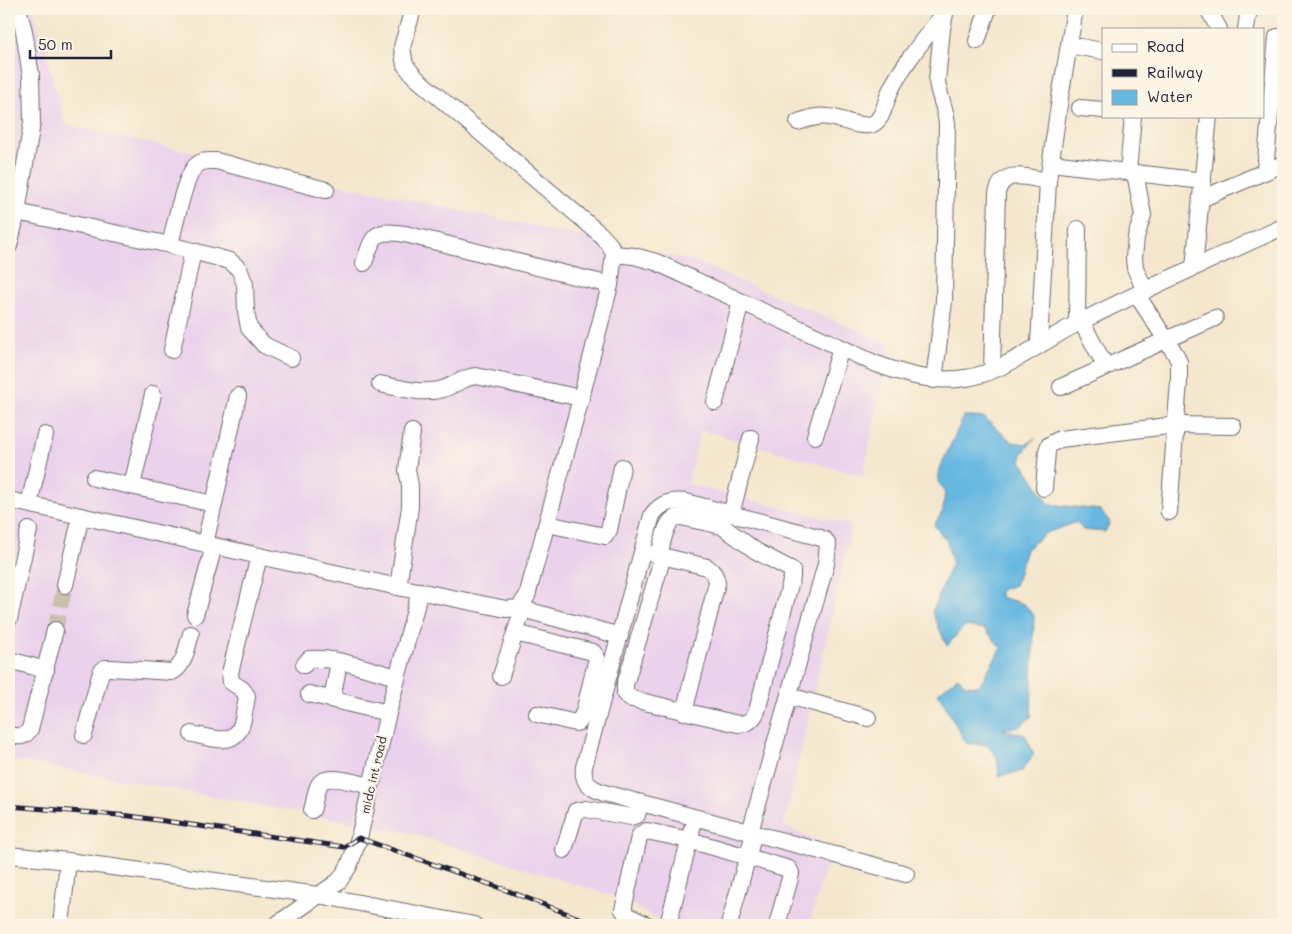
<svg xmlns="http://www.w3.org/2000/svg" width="1292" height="934" viewBox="0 0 1292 934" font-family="Mali,sans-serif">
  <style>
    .built { fill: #ead1ec }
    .water { fill: #66b8e1; stroke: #446d8e }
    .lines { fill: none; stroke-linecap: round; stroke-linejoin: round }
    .minor-tunnel { stroke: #cac0b0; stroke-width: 16; stroke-dasharray: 16 8; stroke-linecap: butt }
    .minor-casing { stroke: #6c676e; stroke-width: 18 }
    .minor { stroke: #fff; stroke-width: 16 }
    .rail-casing { stroke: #22223b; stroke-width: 5 }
    .rail { stroke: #fcf5e5; stroke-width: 3; stroke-dasharray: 9; stroke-linecap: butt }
    .labels { text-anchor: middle; stroke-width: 4.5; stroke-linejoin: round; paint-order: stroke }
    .street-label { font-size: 12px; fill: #22223b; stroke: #fcf5e5 }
  </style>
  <rect width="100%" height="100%" fill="#fcf5e5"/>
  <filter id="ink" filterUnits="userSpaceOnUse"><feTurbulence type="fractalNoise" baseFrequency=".02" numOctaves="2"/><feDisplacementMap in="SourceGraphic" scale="10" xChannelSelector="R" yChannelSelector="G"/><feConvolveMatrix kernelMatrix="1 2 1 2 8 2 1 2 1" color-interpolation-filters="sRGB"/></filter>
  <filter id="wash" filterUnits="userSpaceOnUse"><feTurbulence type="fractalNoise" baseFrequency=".0096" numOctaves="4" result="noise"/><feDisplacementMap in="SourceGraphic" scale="20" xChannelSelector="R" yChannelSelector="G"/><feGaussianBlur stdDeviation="1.12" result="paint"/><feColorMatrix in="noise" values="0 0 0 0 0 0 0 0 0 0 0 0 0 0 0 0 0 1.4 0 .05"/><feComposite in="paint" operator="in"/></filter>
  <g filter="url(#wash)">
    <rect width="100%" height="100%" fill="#f4e7cd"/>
    <path class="built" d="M9,9H33L66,125L693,261L890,344L863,476L701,430L687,484L852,525L784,826L831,848L809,925H669L617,897L410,833L26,762L9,761Z"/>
    <path class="water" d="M964,416L985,418L1012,442L1027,444L1035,438L1022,454L1021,461L1049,504L1100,510L1110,522L1105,532L1083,530L1077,522L1046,533L1026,549L1015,585L1000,590V597L1024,604L1034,616L1031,717L1019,727L1002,729L1025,735L1034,754L1022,771L999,776L997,757L988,745L966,743L938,693L958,677L965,685L979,686L1001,648L985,629L964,626L947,646L932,612L952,563L947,541L934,525L943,511L945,490L938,482L940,468Z"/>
  </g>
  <g filter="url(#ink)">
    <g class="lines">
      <path class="minor-tunnel" d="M55,630L65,585"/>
      <g class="minor-casing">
        <g id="minor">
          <path d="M1208,9L1219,29"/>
          <path d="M1246,29L1249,9"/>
          <path d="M977,41L988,9"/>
          <path d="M1069,45L1103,51"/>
          <path d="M1080,108L1103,110"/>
          <path d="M798,122C808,119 818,115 828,117C841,118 856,127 869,125C883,123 885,102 890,91C904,63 925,38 944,13"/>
          <path d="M1051,163L1203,181"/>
          <path d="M1265,171L1277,37"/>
          <path d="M1128,172L1133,116"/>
          <path d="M1135,173L1143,215L1136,237L1134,258L1135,268L1145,291"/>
          <path d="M1201,199L1283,164"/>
          <path d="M17,212L170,245L230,261L239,269L245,284L246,311L249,328L264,345L291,358"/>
          <path d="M170,245C174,229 185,173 197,165C202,160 209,161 216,161L326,190"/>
          <path d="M9,246L17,212L32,123L31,76L24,31L18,9"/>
          <path d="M614,254L634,256L656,262L874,363C906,375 932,383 966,378C1003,373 1044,340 1078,323C1145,289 1214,258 1283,227"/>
          <path d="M364,263C374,235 373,229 405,234L610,285"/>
          <path d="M1194,267L1209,116"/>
          <path d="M1137,295L1176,355L1179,362V381L1169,512"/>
          <path d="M1081,321L1106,367"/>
          <path d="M1077,324L1078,229"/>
          <path d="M1039,344L1048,181L1060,98L1075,9"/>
          <path d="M172,350L193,251"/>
          <path d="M992,370L997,193C1003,167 1029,178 1048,181"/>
          <path d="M934,380L944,301L947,124C946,109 939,96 937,81L942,29L946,9"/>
          <path d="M380,384C401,388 422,395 443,389C455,385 464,377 476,376L581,398"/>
          <path d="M1061,387L1215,318"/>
          <path d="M715,402L741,302"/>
          <path d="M815,436L841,348"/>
          <path d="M94,478L214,504"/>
          <path d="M132,486L153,394"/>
          <path d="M1044,488L1047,451L1049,445L1060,439L1176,425L1233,426"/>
          <path d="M9,500L398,587L506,609L519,608L527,596L581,398L610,285L614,254L610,245L600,234L416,78L405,65L402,47L413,9"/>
          <path d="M29,504L45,435"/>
          <path d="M731,514L751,438"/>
          <path d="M547,524L605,536L609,530L622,467"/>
          <path d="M205,544L238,396"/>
          <path d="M654,554L707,567C714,572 716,576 717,583L684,712"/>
          <path d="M659,555C663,543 665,516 681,517L722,526L756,551L792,570V577L757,711C753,720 748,724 738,724L632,699L625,694V685L663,556"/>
          <path d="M65,585L81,516"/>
          <path d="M398,587L410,507V485L407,470L412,432"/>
          <path d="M519,608L620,636"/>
          <path d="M195,615L214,546"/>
          <path d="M9,619L29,530"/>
          <path d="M515,633L593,652L597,658L584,712L579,722L576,723L537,714"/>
          <path d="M9,660L46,670"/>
          <path d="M304,665L309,659C338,657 369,670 397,677"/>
          <path d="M501,676L523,609"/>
          <path d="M309,694L388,713"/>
          <path d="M789,696L868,718"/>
          <path d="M332,699L339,662"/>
          <path d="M192,734C214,738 237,749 243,719C244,712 246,704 247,696L242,689L231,682L230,673L259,556"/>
          <path d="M9,735C19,737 24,738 30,729L55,630"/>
          <path d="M84,735L101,672L105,668H111L172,672C185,666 187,646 191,634"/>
          <path d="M312,810C315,802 315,790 320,783C328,773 360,784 371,786"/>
          <path d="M750,832L826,564L828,545L825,540L818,537L686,502C671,500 661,503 652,515L584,767C582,783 590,788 604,793L906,874"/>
          <path d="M564,850L576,811L586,809L631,817L637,815L640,803"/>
          <path d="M9,855L68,861L318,895L474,925"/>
          <path d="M61,925L68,861"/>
          <path d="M276,925L339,881L349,866L359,838L388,713L420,591"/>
          <path d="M647,925L628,916L623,910L639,837L641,834L647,831L689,840L789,869L791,873L790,878L777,925"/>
          <path d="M668,925L692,829"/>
          <path d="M729,925L754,833"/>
        </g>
      </g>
      <use href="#minor" class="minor"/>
      <g class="rail-casing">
        <path id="rail" d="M9,806L130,816L344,847L359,838L503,889L597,925"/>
      </g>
      <use href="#rail" class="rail"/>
    </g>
  </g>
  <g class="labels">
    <g class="street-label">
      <text transform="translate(374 775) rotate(-77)" y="4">midc int road</text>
    </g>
  </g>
  <rect width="1292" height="934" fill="none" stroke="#fcf5e5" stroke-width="30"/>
  <rect x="1102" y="28" width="162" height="90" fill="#fcf5e5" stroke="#a5a1a1"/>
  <rect x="1112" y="44" width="25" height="8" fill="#ffffff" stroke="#a5a1a1"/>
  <text x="1147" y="52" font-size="15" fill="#22223b">Road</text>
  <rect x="1112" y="69" width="25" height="8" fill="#22223b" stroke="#a5a1a1"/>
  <text x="1147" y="78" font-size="15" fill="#22223b">Railway</text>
  <rect x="1112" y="90" width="25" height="15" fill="#66b8e1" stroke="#a5a1a1"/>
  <text x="1147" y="102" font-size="15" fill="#22223b">Water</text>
  <path d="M30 50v8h81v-8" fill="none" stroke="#22223b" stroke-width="2.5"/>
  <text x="38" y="50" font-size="15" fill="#22223b" stroke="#fcf5e5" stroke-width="4" paint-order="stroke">50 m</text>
</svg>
